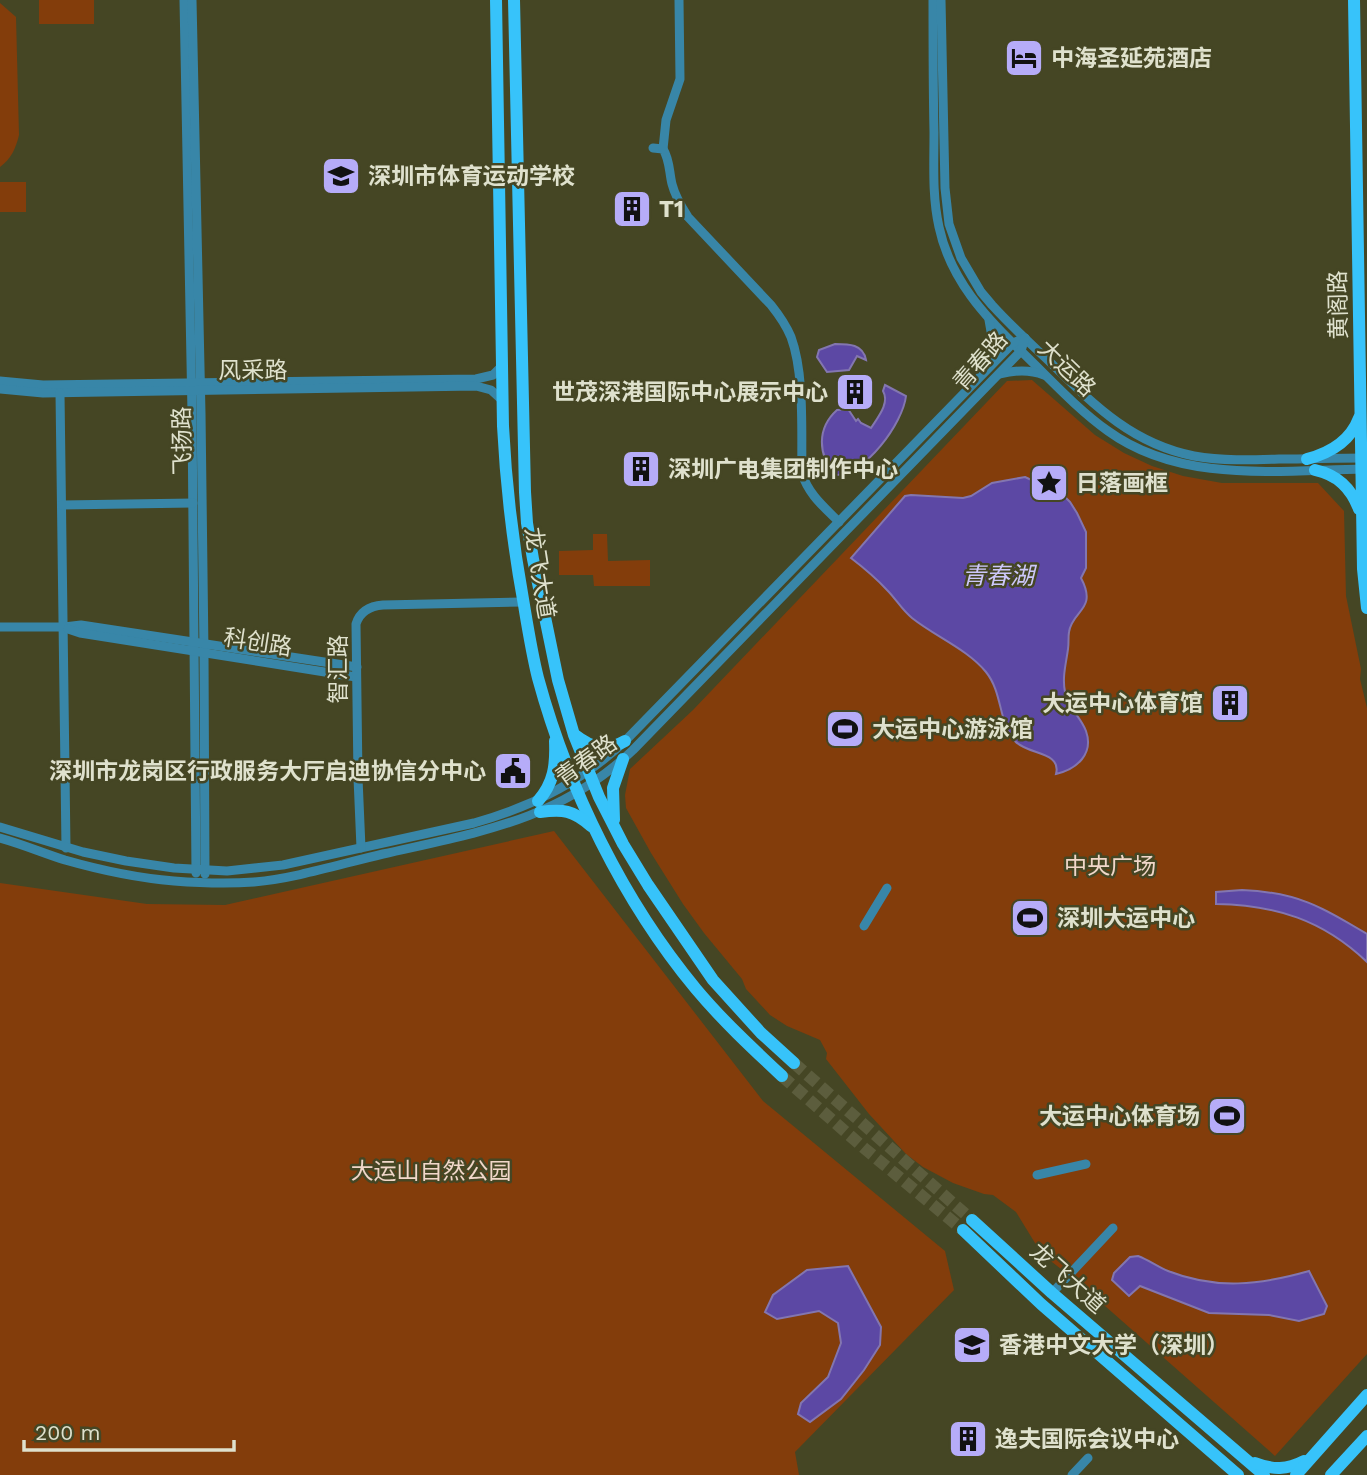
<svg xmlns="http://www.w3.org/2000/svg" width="1367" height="1475" viewBox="0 0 1367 1475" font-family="'Work Sans','Noto Sans SC',sans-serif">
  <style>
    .green { fill: #833d0b }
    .water { fill: #5c48a4; stroke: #8376b0; stroke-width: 2 }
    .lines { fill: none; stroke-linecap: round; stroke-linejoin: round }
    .major-tunnel { stroke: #5c5d3d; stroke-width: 12; stroke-dasharray: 12 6; stroke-linecap: butt }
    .minor { stroke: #3886a8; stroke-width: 9 }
    .major { stroke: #37c3fa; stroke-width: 12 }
    .labels { text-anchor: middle; stroke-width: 5; stroke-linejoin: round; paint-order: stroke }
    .poi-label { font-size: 23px; font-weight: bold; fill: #dfe1cd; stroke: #454624; text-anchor: start }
    .street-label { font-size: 23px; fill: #dfe1cd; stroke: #454624 }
    .park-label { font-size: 23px; fill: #f1d7c9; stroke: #454624 }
    .water-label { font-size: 24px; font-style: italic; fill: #ccc7f9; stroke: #454624 }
  </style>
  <rect width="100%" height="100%" fill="#454624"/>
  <g class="green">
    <rect x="39" y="0" width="55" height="24"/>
    <path d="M0,3L16,17L19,135C16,148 11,159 0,167Z"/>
    <rect x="0" y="182" width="26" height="30"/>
    <path d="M1032,380L1095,435L1124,453L1152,466L1183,476L1222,483H1318L1344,511L1346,596L1361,669L1360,679L1367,708V1354L1275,1456L1079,1283L1052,1262L1035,1243L1016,1212L993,1195L984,1194L953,1183L923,1167L906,1154L869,1114L826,1059L827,1053L820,1040L787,1026L770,1015L746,989L742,979L704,933L683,904L651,853L626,808L625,795L630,769L693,710L1007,381Z"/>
    <path d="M593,534H607L608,561L650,560V586H594L593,575H559V551L593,550Z"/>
    <path d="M554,831L763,1101L945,1251L954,1290L795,1452L799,1475H0V883L147,904L225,905Z"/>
  </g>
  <g class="water">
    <path d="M835,344C849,344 863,344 866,360L857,356L849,370L827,372L817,357L819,350Z"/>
    <path d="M885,385L906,396C903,423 865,475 836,475C817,455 817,428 837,410L848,409L856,421L858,419L861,423L871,428C878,417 890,403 883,391Z"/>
    <path d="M1025,477L1062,494L1070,502L1077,513L1086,532V568L1081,578C1098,610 1072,610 1069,632C1068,638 1069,643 1068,649C1066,664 1062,677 1065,692C1068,708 1081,717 1086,731C1094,754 1077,769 1056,774C1062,751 1027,755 1015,741C998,722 1003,693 986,672C967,649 936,637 912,618C902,610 896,599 887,590C876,578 864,568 851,558L905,496L911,495L963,498L971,496L992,483Z"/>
    <path d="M1242,890C1297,892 1322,907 1367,934V962C1323,920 1276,905 1216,904V892Z"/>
    <path d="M1138,1256C1149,1260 1158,1267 1168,1271C1216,1290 1260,1285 1309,1271L1327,1306L1324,1314L1299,1321L1269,1315L1209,1313L1140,1286L1129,1296L1112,1280L1114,1273L1130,1257Z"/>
    <path d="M848,1266L881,1327L880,1345L864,1370L841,1399L810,1422L798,1414L801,1403L828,1377L841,1343L838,1323L819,1311L777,1319L765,1312L773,1295L807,1270Z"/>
  </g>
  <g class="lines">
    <g class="major-tunnel">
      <path d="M794,1063L972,1220"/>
      <path d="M782,1076L864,1148L963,1230"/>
    </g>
    <g class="minor">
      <path d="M184,0L192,413L196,873"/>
      <path d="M192,0L201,413L204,652L205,874"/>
      <path d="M933,0C933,44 933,88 934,132C934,164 932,196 939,227C950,279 985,317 1022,352C1050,379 1077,409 1108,431C1181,484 1279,470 1364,469"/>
      <path d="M941,0L945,188L949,224L961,258L981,292L992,305C1011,326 1032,345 1053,365C1095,406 1133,444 1194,456C1222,461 1251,460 1279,459C1307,459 1336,458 1364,458"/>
      <path d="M653,148L663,149C670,160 669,172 672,184C675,196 681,206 688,217L771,305C779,315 786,325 791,337C805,375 801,433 802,473C808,494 824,507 839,522"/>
      <path d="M663,149L666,120L680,79L679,0"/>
      <path d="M989,320L993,343L990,364"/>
      <path d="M1000,374C1015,370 1029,369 1044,375"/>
      <path d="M0,381L43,385L476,379L493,375L502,366"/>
      <path d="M0,389L43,393L476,386L491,390L502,400"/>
      <path d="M60,393L66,848"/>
      <path d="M62,505L193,503"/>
      <path d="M0,627H64L81,625L357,667"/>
      <path d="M68,629L80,633L356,677"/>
      <path d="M0,827L83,852L126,861L174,868L227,871L283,865L474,823C531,807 582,782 625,741L1013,343L1025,338"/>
      <path d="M0,838C22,844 43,853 65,860C100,870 138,878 174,881C200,883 227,884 254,882C297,878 340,864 383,854C479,832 558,821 633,750L1021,351L1025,338"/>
      <path d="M361,848L358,778L356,624C360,611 370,606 383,605L524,602"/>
      <path d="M864,926L887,888"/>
      <path d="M1037,1175L1086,1164"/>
      <path d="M1052,1293L1113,1228"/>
      <path d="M1072,1475L1088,1458"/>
    </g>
    <g class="major">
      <path d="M496,0L503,426C506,486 513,545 524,605C528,629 532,654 538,678C568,788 623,901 696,989C722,1020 752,1048 782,1076"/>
      <path d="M514,0L525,492L527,523L533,559L558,680L574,735L599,797L623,844L648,885L713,980L761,1033L794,1063"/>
      <path d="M1354,0L1363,569L1367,608"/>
      <path d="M1307,459C1330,453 1350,442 1359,418"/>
      <path d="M1315,470C1338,475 1351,488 1359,509"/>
      <path d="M575,735C592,748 606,752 625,741"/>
      <path d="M538,801C554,783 556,765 555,741"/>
      <path d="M540,812C563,809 573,810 591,826"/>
      <path d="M614,820L613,788L623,759"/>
      <path d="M972,1220L1052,1293L1264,1475"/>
      <path d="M963,1230L1041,1304L1238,1475"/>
      <path d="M1255,1463C1273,1470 1287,1470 1304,1461"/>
      <path d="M1296,1475L1367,1395"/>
      <path d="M1331,1475L1367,1436"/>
    </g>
  </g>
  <defs>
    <g id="hotel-square" transform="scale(2.0125)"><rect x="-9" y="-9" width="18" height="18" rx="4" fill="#b6acf8" stroke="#454624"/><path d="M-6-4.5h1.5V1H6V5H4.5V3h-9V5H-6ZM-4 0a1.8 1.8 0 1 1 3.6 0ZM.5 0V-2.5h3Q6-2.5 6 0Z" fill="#111"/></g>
    <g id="school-square" transform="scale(2.0125)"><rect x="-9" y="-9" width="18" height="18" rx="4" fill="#b6acf8" stroke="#454624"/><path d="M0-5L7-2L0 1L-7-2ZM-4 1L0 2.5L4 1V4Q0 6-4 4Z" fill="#111"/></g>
    <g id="building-square" transform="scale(2.0125)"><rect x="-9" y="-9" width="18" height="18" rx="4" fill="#b6acf8" stroke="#454624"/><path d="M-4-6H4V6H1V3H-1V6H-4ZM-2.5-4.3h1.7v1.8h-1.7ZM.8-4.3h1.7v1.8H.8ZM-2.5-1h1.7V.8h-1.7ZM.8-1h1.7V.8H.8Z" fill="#111"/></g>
    <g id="sight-square" transform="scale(2.0125)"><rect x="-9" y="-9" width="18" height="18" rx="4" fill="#b6acf8" stroke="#454624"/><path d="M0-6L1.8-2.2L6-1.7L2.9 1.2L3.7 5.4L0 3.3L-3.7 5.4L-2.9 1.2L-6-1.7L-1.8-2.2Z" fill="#111"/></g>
    <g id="stadium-square" transform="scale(2.0125)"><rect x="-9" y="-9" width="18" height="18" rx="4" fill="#b6acf8" stroke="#454624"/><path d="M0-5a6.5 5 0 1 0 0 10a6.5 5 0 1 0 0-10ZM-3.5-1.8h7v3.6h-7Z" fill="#111"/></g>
    <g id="civic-square" transform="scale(2.0125)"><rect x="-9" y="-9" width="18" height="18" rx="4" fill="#b6acf8" stroke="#454624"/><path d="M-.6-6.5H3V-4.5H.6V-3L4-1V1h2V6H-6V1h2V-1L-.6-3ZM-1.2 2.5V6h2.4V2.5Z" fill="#111"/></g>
    <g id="university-square" transform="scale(2.0125)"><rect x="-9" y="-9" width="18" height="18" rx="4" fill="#b6acf8" stroke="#454624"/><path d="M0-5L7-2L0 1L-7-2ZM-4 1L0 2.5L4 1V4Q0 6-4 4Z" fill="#111"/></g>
  </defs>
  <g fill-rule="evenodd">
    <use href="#hotel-square" x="1024" y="58"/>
    <use href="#school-square" x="341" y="176"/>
    <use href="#building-square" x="632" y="209"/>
    <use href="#building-square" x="855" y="392"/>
    <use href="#building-square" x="641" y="469"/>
    <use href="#sight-square" x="1049" y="483"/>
    <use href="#building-square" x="1230" y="703"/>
    <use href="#stadium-square" x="845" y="729"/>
    <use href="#civic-square" x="513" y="771"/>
    <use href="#stadium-square" x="1030" y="918"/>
    <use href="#stadium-square" x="1227" y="1116"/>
    <use href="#university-square" x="972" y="1345"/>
    <use href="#building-square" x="968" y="1439"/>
  </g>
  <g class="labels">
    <g class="poi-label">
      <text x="1051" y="66">中海圣延苑酒店</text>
      <text x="368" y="184">深圳市体育运动学校</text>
      <text x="659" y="217">T1</text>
      <text x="828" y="400" text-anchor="end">世茂深港国际中心展示中心</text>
      <text x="668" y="477">深圳广电集团制作中心</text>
      <text x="1076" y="491">日落画框</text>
      <text x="1203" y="711" text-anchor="end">大运中心体育馆</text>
      <text x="872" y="737">大运中心游泳馆</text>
      <text x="486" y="779" text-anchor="end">深圳市龙岗区行政服务大厅启迪协信分中心</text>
      <text x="1057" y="926">深圳大运中心</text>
      <text x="1200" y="1124" text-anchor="end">大运中心体育场</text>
      <text x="999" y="1353">香港中文大学（深圳）</text>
      <text x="995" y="1447">逸夫国际会议中心</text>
    </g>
    <g class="street-label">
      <text transform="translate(1338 305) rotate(-91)" y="8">黄阁路</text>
      <text transform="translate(980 361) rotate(-49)" y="8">青春路</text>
      <text transform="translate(1067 368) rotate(44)" y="8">大运路</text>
      <text x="253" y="378">风采路</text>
      <text transform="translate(182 441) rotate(-91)" y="8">飞扬路</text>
      <text transform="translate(540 573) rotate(81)" y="8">龙飞大道</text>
      <text transform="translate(258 642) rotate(9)" y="8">科创路</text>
      <text transform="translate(338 669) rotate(-90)" y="8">智汇路</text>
      <text transform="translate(586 760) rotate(-36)" y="8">青春路</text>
      <text transform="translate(1068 1278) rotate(42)" y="8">龙飞大道</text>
    </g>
    <g class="park-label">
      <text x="1110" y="874">中央广场</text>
      <text x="431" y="1179">大运山自然公园</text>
    </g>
    <g class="water-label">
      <text x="998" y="584">青春湖</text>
    </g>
  </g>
  <path d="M24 1440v10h210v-10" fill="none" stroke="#dfe1cd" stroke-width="3.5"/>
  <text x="35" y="1440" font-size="21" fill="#dfe1cd" stroke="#454624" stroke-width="5" paint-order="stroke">200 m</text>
</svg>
